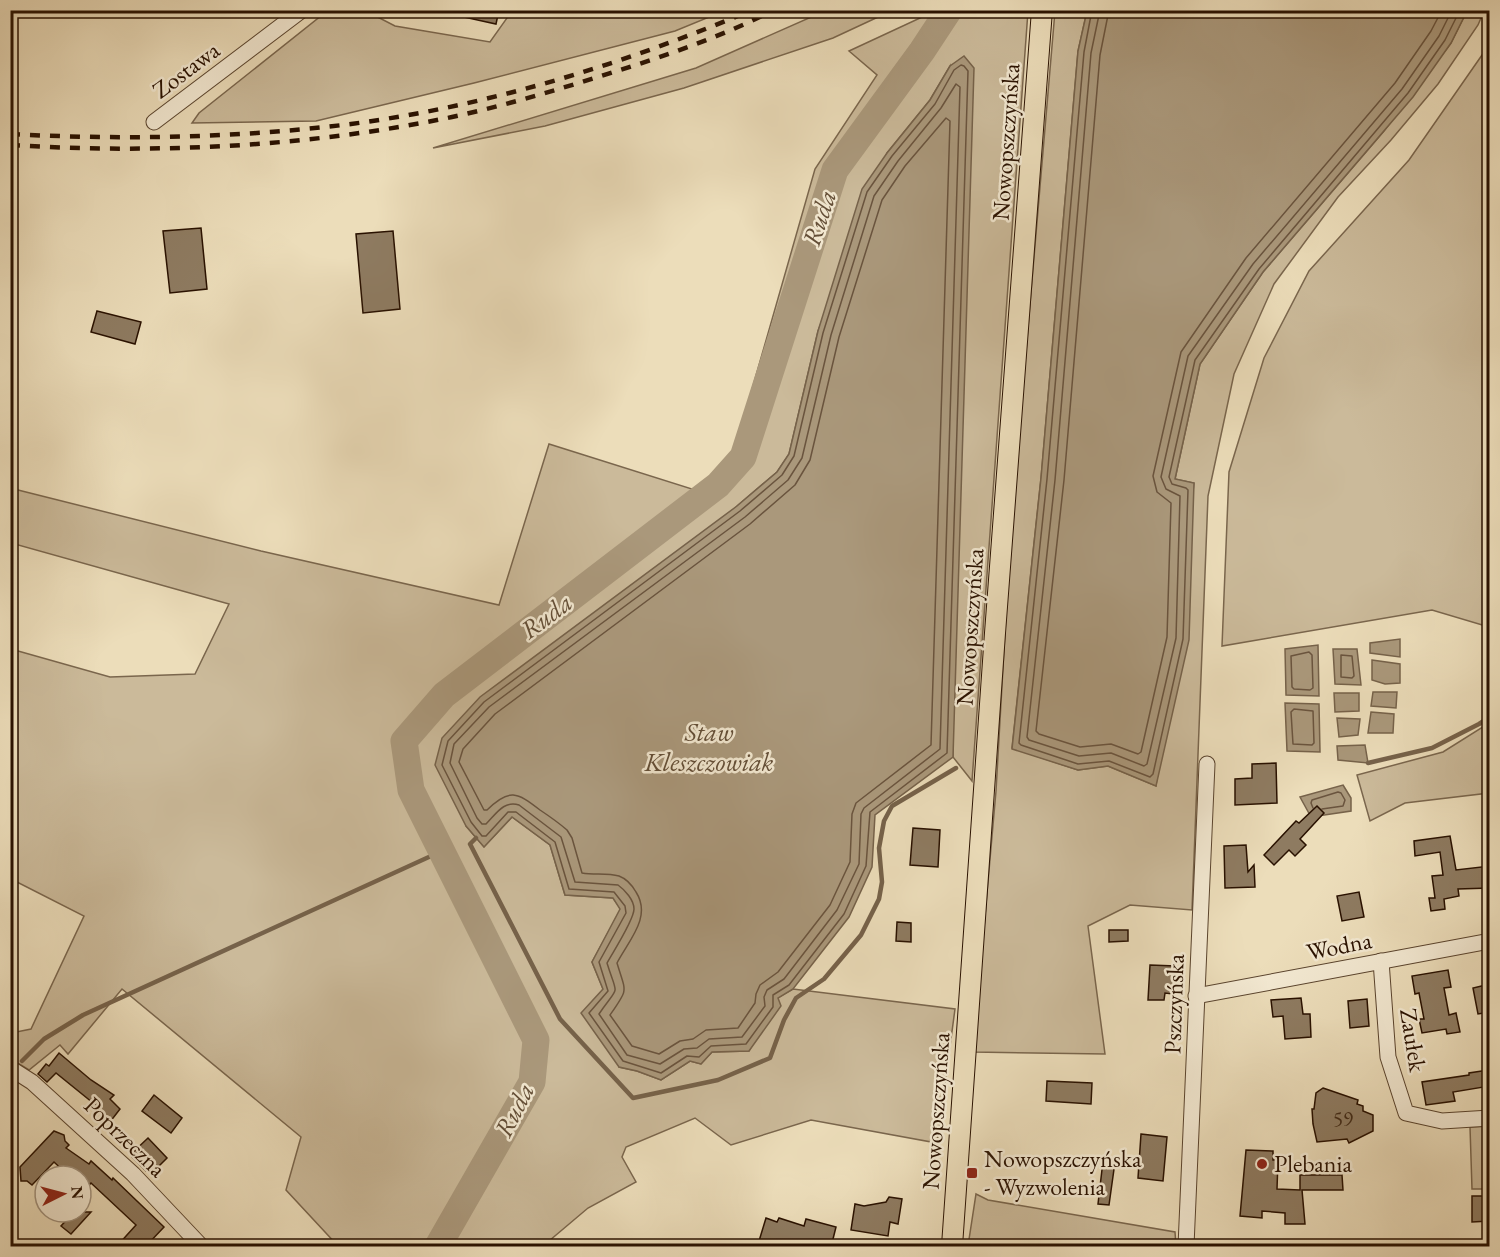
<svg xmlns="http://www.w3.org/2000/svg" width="1500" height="1257" viewBox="0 0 1500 1257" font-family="'EB Garamond',serif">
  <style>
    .green { fill: #cbba9a; stroke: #7a664d; stroke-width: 1.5 }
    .water { fill: #aa987b; stroke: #76624a; stroke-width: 1.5 }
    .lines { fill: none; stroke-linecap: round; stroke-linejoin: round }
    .shore { stroke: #6a543e; stroke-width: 1.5 }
    .stream { stroke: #76624a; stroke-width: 4.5 }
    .river { stroke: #aa987b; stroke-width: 27 }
    .building { fill: #8e7b61; stroke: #291100; stroke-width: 1.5 }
    .minor-casing { stroke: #5a442e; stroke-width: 17 }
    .major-casing { stroke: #291100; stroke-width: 22 }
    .minor { stroke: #f3e9d2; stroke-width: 15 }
    .major { stroke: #ecddba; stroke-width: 20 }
    .rail { stroke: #291100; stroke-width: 4.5; stroke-dasharray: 10 10; stroke-linecap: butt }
    .poi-dot { fill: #8f2418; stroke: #f3e9d2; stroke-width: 2 }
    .labels { text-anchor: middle; stroke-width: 5; stroke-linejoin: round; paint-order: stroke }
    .number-label { font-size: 21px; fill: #422c18 }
    .street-label { font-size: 24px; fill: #291100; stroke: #f3e9d2 }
    .poi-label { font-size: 24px; fill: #291100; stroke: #f3e9d2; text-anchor: start }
    .water-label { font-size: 26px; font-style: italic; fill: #634e37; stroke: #f3e9d2 }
  </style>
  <rect width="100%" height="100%" fill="#ecddba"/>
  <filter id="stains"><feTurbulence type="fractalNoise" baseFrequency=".00333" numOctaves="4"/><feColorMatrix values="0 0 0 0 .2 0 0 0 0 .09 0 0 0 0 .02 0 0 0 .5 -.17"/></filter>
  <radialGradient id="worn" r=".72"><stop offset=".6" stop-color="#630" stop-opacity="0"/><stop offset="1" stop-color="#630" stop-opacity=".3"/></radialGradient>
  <g class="green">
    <path d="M827,10L891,11L833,38L684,88L545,126L433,148L696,68Z"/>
    <path d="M650,11C671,18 678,13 699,10C707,10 716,10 724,11L675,31L474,83L316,121L192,123L199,113L322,15L320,11H366L395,26L490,42L512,11Z"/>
    <path d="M935,11H1028L972,781L953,757L950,66L930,100L887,153L818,331L789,454L777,472L737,506L466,826L484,847L512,817L550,845L565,895L613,898L621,909L592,962L603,989L619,1067L637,1071L661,1080L690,1061L701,1064L712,1052L749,1051L777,998L793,989L955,1009L937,1143L811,1120L731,1145L695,1118L626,1147L622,1157L636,1182L588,1208L543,1246H338L286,1190L301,1137L122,989L68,1054L60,1045L29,1070L11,1059V1033L31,1029L84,916L11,879V649L110,677L195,674L229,604L11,543L10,488L261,551L499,605L549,444L698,491L733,456L815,169L877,75L849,51Z"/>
    <path d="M1055,11H1087L1078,51L1041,478L1012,748L1078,770L1108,766L1156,786L1194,483L1175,479L1200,364L1263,272L1384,131L1451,43L1467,11H1484L1478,25L1438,84L1391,140L1338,197L1274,284L1234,374L1208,496L1192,910L1130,905L1088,926L1105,1054L973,1052L996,791L1011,527Z"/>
    <path d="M1489,45V627L1432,610L1222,646L1229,472L1264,358L1309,271L1409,160Z"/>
    <path d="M1489,723V793L1405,803L1370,821L1357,775L1443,752Z"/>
    <path d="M1489,1126V1189H1472L1470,1127Z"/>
    <path d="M976,1194L988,1200L1175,1232L1176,1246H968Z"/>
  </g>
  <g class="water">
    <path d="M1087,11H1467L1451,43L1413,97L1263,272L1200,364L1175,479L1194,483L1189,640L1156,786L1108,766L1078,770L1012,749L1041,478L1078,51Z"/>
    <path d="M964,56L974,68L953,757L875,815L872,867L849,917L793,989L778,998L781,1006L749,1051L712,1052L701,1064L690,1061L661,1080L637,1071L619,1067L581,1013L603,989L592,962L620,909L613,898L565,895L550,845L512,817L484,847L466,826L435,765L442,738L480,697L737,506L777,472L789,454L818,331L862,189L887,153L930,100L950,66Z"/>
    <path d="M1400,639V657L1370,653V643Z"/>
    <path d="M1318,645L1319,696L1286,695L1285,649Z"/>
    <path d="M1333,649H1357L1361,685L1335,684Z"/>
    <path d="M1372,660L1400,664V683L1385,684L1372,680Z"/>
    <path d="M1373,692H1397L1396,708L1371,706Z"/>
    <path d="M1334,693H1359V711L1335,712Z"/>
    <path d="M1285,703L1319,704L1320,752L1287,751Z"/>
    <path d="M1371,712L1394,714L1393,733H1368Z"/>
    <path d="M1337,718L1360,719L1358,735L1339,737Z"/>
    <path d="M1365,745L1368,763L1338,760L1337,746Z"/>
    <path d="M1343,785L1351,798V811L1311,817L1300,797Z"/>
  </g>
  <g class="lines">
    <g class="shore">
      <path d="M1092,10L1084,52L1047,479L1019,743L1021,745L1078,764L1109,761L1150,777L1153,774L1183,639L1188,490L1186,488L1172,484L1169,477L1195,360L1259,269L1408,93L1445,40L1460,10"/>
      <path d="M1100,10L1091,53L1055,480L1027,737L1029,740L1079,756L1111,753L1144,766L1147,764L1176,638L1180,496L1166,489L1161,477L1188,356L1253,264L1402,89L1439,36L1452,10"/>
      <path d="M1109,10L1100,55L1064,480L1036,731L1039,734L1080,747L1111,744L1138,754L1141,752L1167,637L1171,503L1157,492L1153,476L1181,352L1246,258L1395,83L1431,31L1442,10"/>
      <path d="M961,65L964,66L968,71L947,753L870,812L866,866L844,914L789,985L773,995V1007L746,1044L711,1046L699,1057L687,1056L661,1073L623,1061L589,1013L608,991L599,962L626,913L625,906L614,892L569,889L555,842L516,812H508L486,836H482L471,822L442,765L448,741L484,702L740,511L782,475L794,456L823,333L867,192L892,156L935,104L954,70Z"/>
      <path d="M956,84L960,87L940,749L864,808L861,814L859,864L837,910L784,979L767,990L764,997L765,1006L742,1037L709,1039L697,1048L684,1049L660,1064L627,1055L599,1014C620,983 618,999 607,963C613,952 634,920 634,909C634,900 625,890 618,885L575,882L561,837L519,805C504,800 496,814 486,824H482L477,818L450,763L454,744L489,707L745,517L788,480L802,458L831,335L874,196L898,161L941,108Z"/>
      <path d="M946,118L950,121L931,745L856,803L852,814L850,862L830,905L778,972L760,985L756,994L755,1003L738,1028L706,1030L693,1039L680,1041L659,1054L632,1046L610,1015C629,988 626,993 617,963C629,940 652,917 636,892C632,885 627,879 619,876C607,873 594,875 582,873L572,838L567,830C559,823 549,816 540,810C517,792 509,788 487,810H484L459,762L463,749L495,714L750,524L795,485L810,460L839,337L882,200L905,166Z"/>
      <path d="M1309,652L1312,655L1313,688L1310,690L1294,689L1292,687L1291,656Z"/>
      <path d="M1341,655L1352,656L1354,676L1352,678L1341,677Z"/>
      <path d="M1294,709L1313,711L1314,743L1312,745L1293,744L1291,712Z"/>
      <path d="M1313,808L1311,803L1312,800L1338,792L1341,793L1345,800L1343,806L1322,809"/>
    </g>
    <g class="stream">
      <path d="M1368,763L1432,748L1479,724L1490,717"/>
      <path d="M476,838L470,844L560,1019L633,1098L718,1080L770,1058L784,1020L796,998L824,979L861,935L879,899L882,882L879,848L884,821L892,806L956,768"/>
      <path d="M22,1061L44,1039L83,1015L442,851"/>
    </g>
    <path class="river" d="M438,1246L532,1082L536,1040L411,790L404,741L444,695L718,485L743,457L835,170L922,51L949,10"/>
  </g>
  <g class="building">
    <path d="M459,10H499L496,24L459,16Z"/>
    <path d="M201,228L207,289L170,293L163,231Z"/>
    <path d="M393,231L400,309L363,313L356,234Z"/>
    <path d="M97,311L141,322L135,344L91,332Z"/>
    <path d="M1276,763L1277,803L1235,805V779L1252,778V764Z"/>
    <path d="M1317,806L1324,813L1300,839L1306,845L1295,856L1289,850L1274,865L1264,855L1296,821L1299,823Z"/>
    <path d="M913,828L940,830L938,867L910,865Z"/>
    <path d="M1450,836L1456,870L1490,866V888L1458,889L1459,896L1444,899L1445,909L1431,911L1429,898H1435L1432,876L1443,875L1440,852L1415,856L1414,841Z"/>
    <path d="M1246,845L1248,872L1254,865L1255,887L1225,888L1224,846Z"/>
    <path d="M1359,892L1364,917L1342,921L1337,896Z"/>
    <path d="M897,922L911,923V942L896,941Z"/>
    <path d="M1109,930H1128V941L1109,942Z"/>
    <path d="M1150,965L1175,966L1173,994L1165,993L1164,1000H1148Z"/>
    <path d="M1448,970L1451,987L1444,988L1449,1015L1456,1013L1460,1032L1447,1034L1446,1029L1422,1033L1419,1019H1424L1419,993L1415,994L1412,976Z"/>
    <path d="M1490,984V1012L1478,1014L1473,988Z"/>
    <path d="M1301,998L1303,1014H1310L1311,1037L1285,1039L1283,1016L1273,1017L1271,1000Z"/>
    <path d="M1367,999L1369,1026L1350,1028L1348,1001Z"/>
    <path d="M59,1053L91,1080L114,1095L110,1099L120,1109L110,1122L96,1109L98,1107L56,1073L47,1082L38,1074L46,1064L49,1066Z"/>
    <path d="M1488,1070L1490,1086L1453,1092L1455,1101L1426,1105L1422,1082L1469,1075V1073Z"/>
    <path d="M1047,1081L1092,1083L1091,1104L1046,1101Z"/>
    <path d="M1323,1088L1358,1100L1357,1104L1363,1106V1111L1373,1115V1131L1349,1143L1347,1139L1317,1142L1313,1124L1312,1109H1314L1316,1093Z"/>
    <path d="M154,1095L182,1118L171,1133L142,1111Z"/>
    <path d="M54,1131L64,1135L65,1141L69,1145L66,1148L89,1164L91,1161L112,1180L113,1178L164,1227L146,1246H117L136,1225L91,1183L81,1194V1176H69L54,1162L32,1185L27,1181H21L20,1167Z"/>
    <path d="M1141,1134L1167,1137L1163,1181L1138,1178Z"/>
    <path d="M148,1138L167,1158L156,1169L152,1165L146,1171L130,1155Z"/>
    <path d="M1246,1150L1273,1151V1160H1278L1277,1189L1300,1190V1175H1342L1343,1190H1302L1305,1224H1285V1213L1262,1211V1218L1240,1216Z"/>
    <path d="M1103,1161L1115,1162L1109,1205L1098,1204Z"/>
    <path d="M1472,1196H1490V1221L1472,1222Z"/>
    <path d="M889,1197L902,1199L898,1224L890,1222L888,1236L851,1230L855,1204L864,1206L886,1202Z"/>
    <path d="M74,1212H91L71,1234L61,1226Z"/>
    <path d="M766,1218L777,1222L779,1218L804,1226L806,1219L836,1227L832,1243L824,1241L823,1246H811L789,1240L787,1246H779L759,1241Z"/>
  </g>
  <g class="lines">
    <g class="minor-casing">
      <g id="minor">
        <path d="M154,122L302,10"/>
        <path d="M1381,961L1388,1057L1406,1113L1442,1121L1490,1118"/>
        <path d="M1196,996L1490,941"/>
        <path d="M10,1068L32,1082L133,1174L201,1246"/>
        <path d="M1186,1246L1207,764"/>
      </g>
    </g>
    <g class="major-casing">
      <path id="major" d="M952,1246L995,633L1042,10"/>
    </g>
    <use href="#minor" class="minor"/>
    <use href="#major" class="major"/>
    <g class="rail">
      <path d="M10,134C124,140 238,138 351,124C488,106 624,64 752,10"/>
      <path d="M10,145C157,154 308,147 452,117C507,105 560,89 614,72C668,55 723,36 774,10"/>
    </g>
  </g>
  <g class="poi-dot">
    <circle cx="1262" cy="1164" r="6"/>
    <rect x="966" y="1167" width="12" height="12" rx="3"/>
  </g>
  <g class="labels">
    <g class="number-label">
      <text x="1343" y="1126">59</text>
    </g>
    <g class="street-label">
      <text transform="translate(186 70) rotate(-37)" y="8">Zostawa</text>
      <text transform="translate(1006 142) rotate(-86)" y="8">Nowopszczyńska</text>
      <text transform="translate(970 627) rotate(-86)" y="8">Nowopszczyńska</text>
      <text transform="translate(1339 946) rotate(-11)" y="8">Wodna</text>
      <text transform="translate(1174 1004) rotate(-88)" y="8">Pszczyńska</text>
      <text transform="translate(1413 1040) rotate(81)" y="8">Zaułek</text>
      <text transform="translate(936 1111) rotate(-86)" y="8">Nowopszczyńska</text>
      <text transform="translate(125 1137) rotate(44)" y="8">Poprzeczna</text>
    </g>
    <g class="poi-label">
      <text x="984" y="1167">Nowopszczyńska<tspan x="984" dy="28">- Wyzwolenia</tspan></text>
      <text x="1274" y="1172">Plebania</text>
    </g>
    <g class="water-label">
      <text transform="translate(819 218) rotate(-72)" y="9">Ruda</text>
      <text transform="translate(546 616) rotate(-37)" y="9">Ruda</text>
      <text x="709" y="741">Staw<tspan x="709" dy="30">Kleszczowiak</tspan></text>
      <text transform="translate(514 1110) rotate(-63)" y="9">Ruda</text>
    </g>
  </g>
  <rect width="1500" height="1257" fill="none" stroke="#ecddba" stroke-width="36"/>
  <rect x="12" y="12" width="1476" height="1233" fill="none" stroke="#291100" stroke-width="3"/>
  <rect x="18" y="18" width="1464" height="1221" fill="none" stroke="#291100" stroke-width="1.5"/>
  <g transform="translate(63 1194) rotate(84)"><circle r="28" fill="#f3e9d2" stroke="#a2937e" stroke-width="1.5"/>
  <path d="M0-4.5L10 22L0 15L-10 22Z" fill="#8f2418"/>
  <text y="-9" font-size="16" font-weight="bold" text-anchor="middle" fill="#291100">N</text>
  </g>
  <rect width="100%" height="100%" filter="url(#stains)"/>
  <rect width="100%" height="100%" fill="url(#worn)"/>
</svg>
